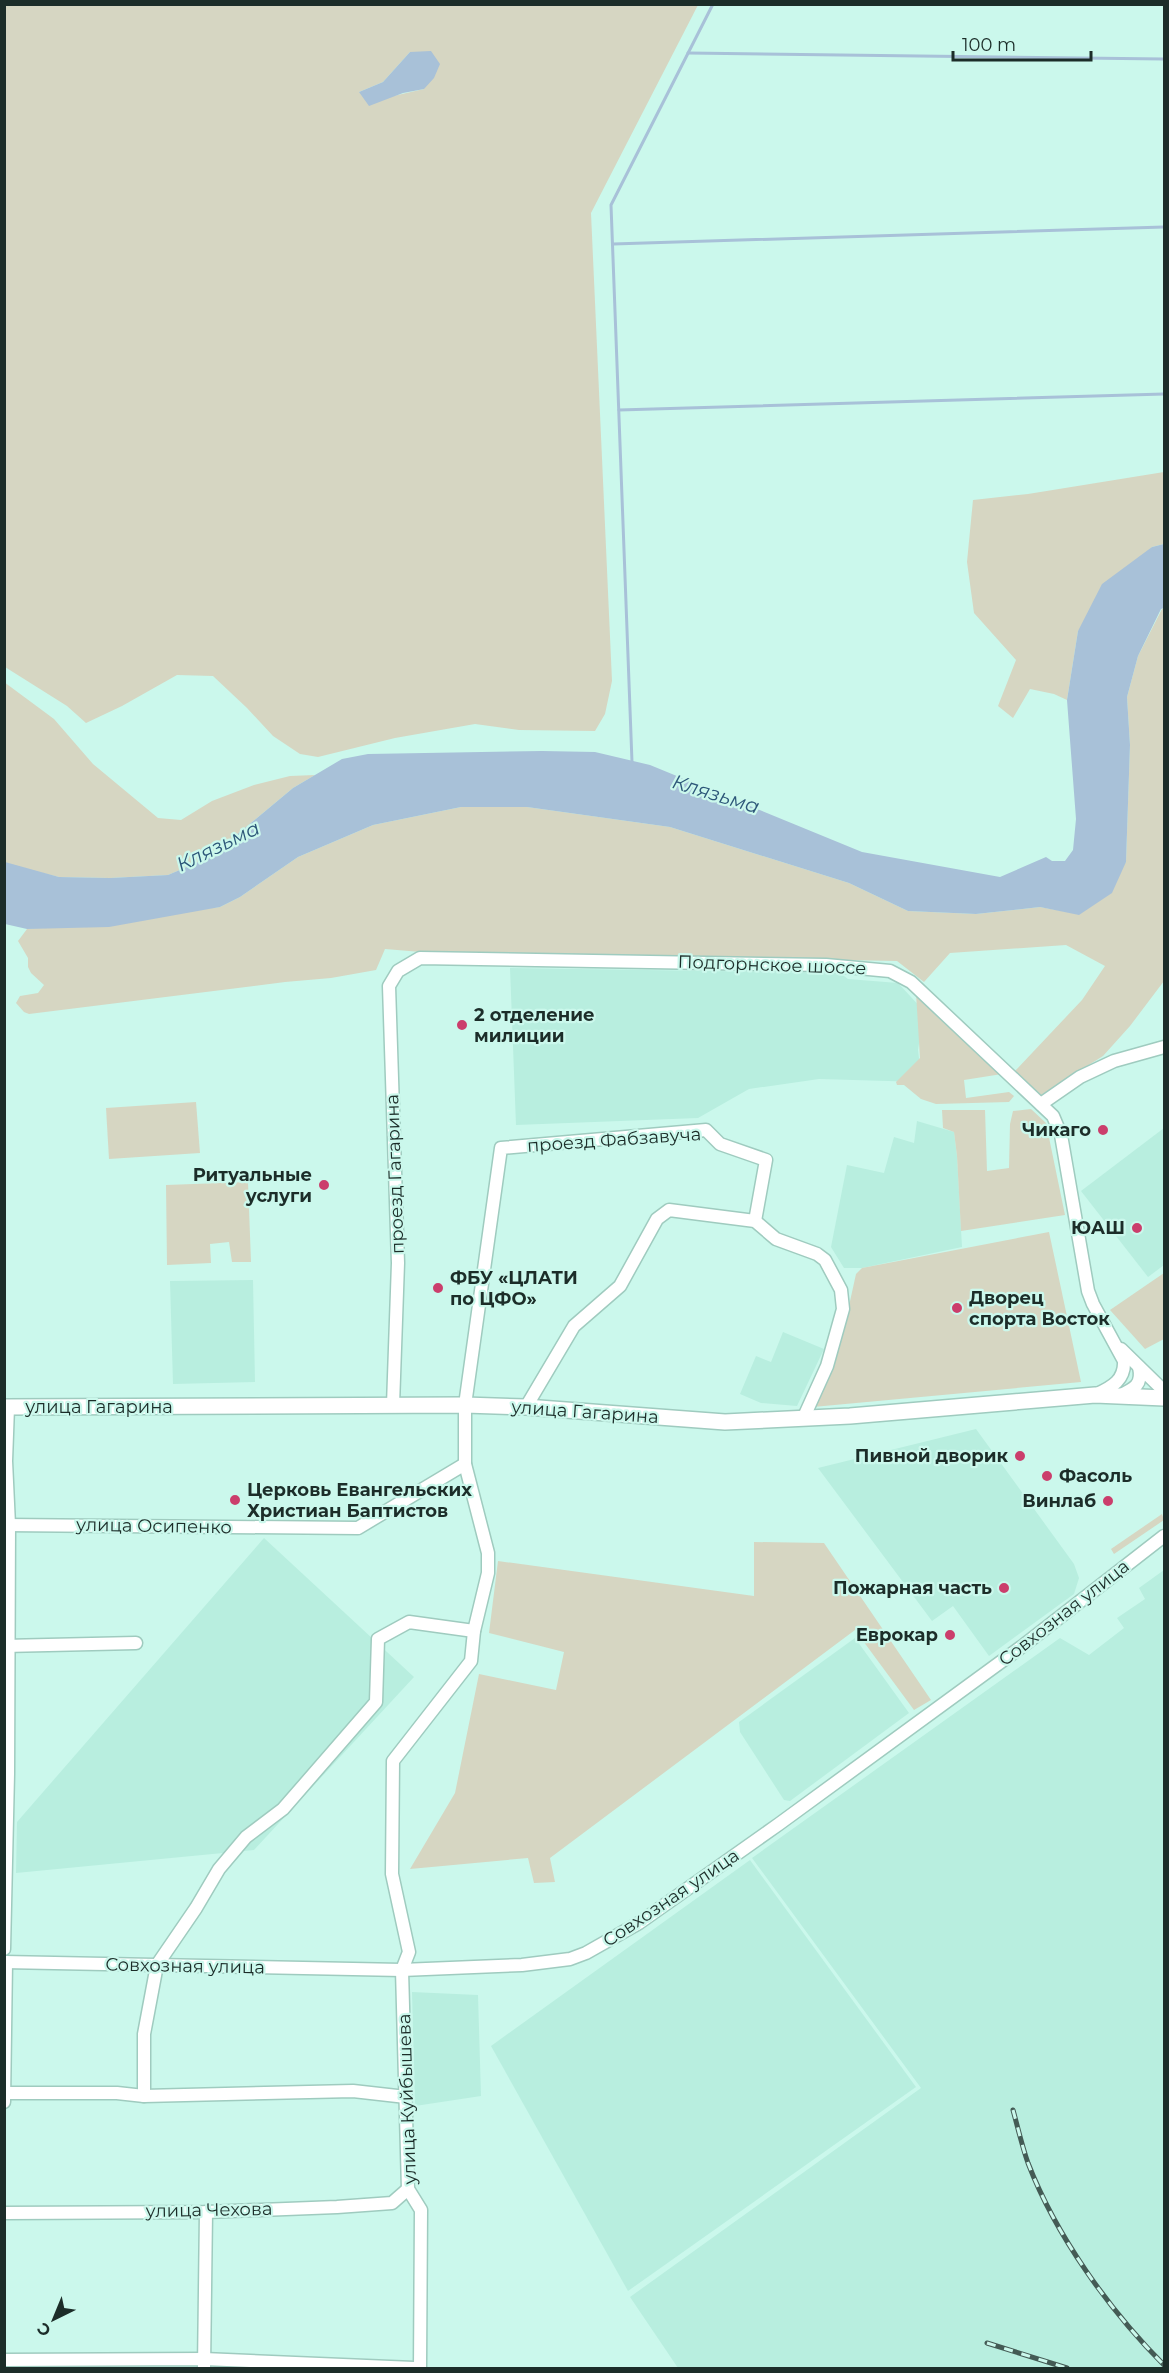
<svg xmlns="http://www.w3.org/2000/svg" width="1169" height="2373" viewBox="0 0 1169 2373" font-family="Montserrat,sans-serif">
  <style>
    .built { fill: #b8eedf }
    .green { fill: #d6d6c2; fill-rule: evenodd }
    .water { fill: #a8c1d8 }
    .lines { fill: none; stroke-linecap: round; stroke-linejoin: round }
    .stream { stroke: #a8c1d8; stroke-width: 3 }
    .minor-casing { stroke: #9fcbbf; stroke-width: 15 }
    .major-casing { stroke: #9fcbbf; stroke-width: 18 }
    .minor { stroke: #fff; stroke-width: 12 }
    .major { stroke: #fff; stroke-width: 15 }
    .rail-casing { stroke: #445b55; stroke-width: 5 }
    .rail { stroke: #cbf8ec; stroke-width: 3; stroke-dasharray: 9; stroke-linecap: butt }
    .poi-dot { fill: #cb3e6c; stroke: #cbf8ec; stroke-width: 2 }
    .labels { text-anchor: middle; stroke-width: 4.5; stroke-linejoin: round; paint-order: stroke }
    .street-label { font-size: 18px; fill: #1c2d29; stroke: #cbf8ec }
    .poi-label { font-size: 18px; font-weight: bold; fill: #1c2d29; stroke: #cbf8ec; text-anchor: end }
    .water-label { font-size: 20px; font-style: italic; fill: #2c5678; stroke: #cbf8ec }
  </style>
  <rect width="100%" height="100%" fill="#cbf8ec"/>
  <g class="built">
    <path d="M510,968L840,973L848,979L898,983L924,1011L918,1050L922,1082L819,1079L749,1089L698,1118L516,1125Z"/>
    <path d="M917,1121L954,1132L957,1156L962,1247L862,1268H844L831,1247L847,1165L884,1173L894,1137L914,1143Z"/>
    <path d="M1164,1128V1265L1148,1277L1081,1191Z"/>
    <path d="M253,1280L255,1382L173,1384L170,1281Z"/>
    <path d="M783,1332L824,1349L797,1406L761,1403L740,1394L756,1356L771,1362Z"/>
    <path d="M976,1429L1074,1564L1079,1578L1074,1594L989,1656L953,1606L932,1621L818,1468Z"/>
    <path d="M264,1538L414,1677L254,1850L16,1873L17,1822Z"/>
    <path d="M1164,1570V2368H678L630,2297L921,2088L752,1858L1060,1638L1089,1655L1124,1628L1117,1618L1145,1599L1139,1588Z"/>
    <path d="M855,1638L909,1713L790,1801L784,1800L740,1732L739,1722Z"/>
    <path d="M750,1860L916,2087L628,2291L491,2046Z"/>
    <path d="M412,1992L478,1995L481,2096L415,2106Z"/>
  </g>
  <g class="green">
    <path d="M4,5H698L591,213L612,681L605,714L595,731L519,730L475,724L395,738L318,757L300,754L273,736L247,708L213,676L177,675L122,706L86,723L67,706L5,667ZM410,52L424,89L389,97L359,92L383,82Z"/>
    <path d="M1164,472V544L1152,547L1078,631L1067,700L1054,694L1030,689L1013,718L998,706L1016,660L974,613L967,562L973,500L1028,494Z"/>
    <path d="M1164,608V981L1130,1026L1103,1056L1041,1095L1015,1071L1082,1000L1105,966L1066,945L950,953L924,982L897,961L421,952L385,949L376,970L331,978L285,982L29,1014L24,1012L16,1003L20,996L38,993L44,985L31,973L28,967V958L18,941L27,929L220,907L240,897L298,857L373,825L461,807H527L670,827L849,883L908,911L976,914L1040,907L1079,914L1126,862L1130,745L1127,697L1138,656L1162,609Z"/>
    <path d="M4,682L54,719L93,764L158,818L181,820L212,801L254,785L290,776L315,775L293,788L210,857L168,875L110,878L59,877L9,865L4,862Z"/>
    <path d="M916,993L1002,1074L964,1080L966,1098L1009,1092L1014,1096L1009,1102L936,1104L921,1099L904,1085H897L896,1082L920,1058Z"/>
    <path d="M196,1102L200,1153L109,1159L106,1108Z"/>
    <path d="M1031,1109L1046,1123L1065,1215L961,1231L957,1156L954,1132L943,1128L942,1110H985L987,1171L1009,1168L1010,1124L1013,1111Z"/>
    <path d="M248,1182L251,1262H232L229,1242L210,1244L211,1263L167,1265L166,1185Z"/>
    <path d="M1049,1232L1081,1382L813,1407L841,1342L856,1274L862,1268Z"/>
    <path d="M1164,1273V1339L1145,1349L1110,1310Z"/>
    <path d="M1162,1514L1164,1520L1114,1554L1111,1549Z"/>
    <path d="M754,1542L824,1543L931,1700L914,1710L855,1630L550,1858L555,1882L534,1883L528,1858L410,1869L455,1793L479,1674L556,1690L564,1652L489,1633L498,1561L754,1596Z"/>
  </g>
  <g class="water">
    <path d="M431,51L440,64L434,78L424,89L403,93L369,106L359,92L383,82L410,52Z"/>
    <path d="M1164,544V608L1161,609L1138,656L1127,697L1130,745L1126,862L1112,893L1079,915L1040,907L976,914L908,911L849,883L670,827L527,807H461L373,825L298,857L240,897L220,907L109,927L27,929L5,924V862L59,877L110,878L168,875L210,857L293,788L342,759L368,754L542,751L595,752L650,765L862,852L1000,877L1046,857L1052,861H1065L1073,850L1076,819L1067,700L1078,631L1102,584L1152,547Z"/>
  </g>
  <g class="lines">
    <g class="stream">
      <path d="M688,53L1164,59"/>
      <path d="M613,244L1164,227"/>
      <path d="M619,410L1164,394"/>
      <path d="M632,762L611,205L713,4"/>
    </g>
    <g class="minor-casing">
      <g id="minor">
        <path d="M1041,1104L1080,1077L1114,1061L1164,1047"/>
        <path d="M1121,1349L1164,1391"/>
        <path d="M1119,1396C1134,1389 1143,1385 1139,1367"/>
        <path d="M393,1405L398,1263L389,986L398,971L420,958L826,965L890,971L911,982L1053,1116L1061,1135L1088,1291L1093,1304L1124,1361C1125,1380 1112,1387 1097,1394"/>
        <path d="M526,1407L574,1326L620,1286L657,1219L669,1210L755,1221L776,1239L817,1254L825,1260L841,1290L843,1309L827,1366L803,1419"/>
        <path d="M4,1525L358,1528L465,1464"/>
        <path d="M4,1646L136,1643"/>
        <path d="M4,1949L8,1774L9,1525L6,1461L8,1407"/>
        <path d="M4,1962L402,1970L522,1965L570,1959L586,1953L639,1923L779,1824L1024,1645L1164,1536"/>
        <path d="M6,2093H117L144,2096L353,2091L406,2097"/>
        <path d="M144,2096V2034L157,1965L196,1908L219,1869L246,1837L283,1809L376,1702L378,1639L409,1622L474,1631"/>
        <path d="M4,2102L6,1962"/>
        <path d="M4,2213L206,2212L337,2207L392,2203L408,2189"/>
        <path d="M4,2360L204,2359L414,2368"/>
        <path d="M204,2368L206,2212"/>
        <path d="M420,2368L421,2210L408,2189L402,1970L409,1952L392,1874L393,1761L471,1661L474,1631L488,1573V1553L465,1464V1405L501,1148L706,1130L720,1144L766,1160L755,1221"/>
      </g>
    </g>
    <g class="major-casing">
      <path id="major" d="M4,1407L465,1405L526,1407L725,1422L850,1416L1095,1395L1164,1398"/>
    </g>
    <use href="#minor" class="minor"/>
    <use href="#major" class="major"/>
    <g class="rail-casing">
      <g id="rail">
        <path d="M1013,2110C1018,2128 1022,2146 1028,2163C1056,2236 1110,2311 1164,2365"/>
        <path d="M987,2343L1067,2368"/>
      </g>
    </g>
    <use href="#rail" class="rail"/>
  </g>
  <g class="poi-dot">
    <circle cx="462" cy="1025" r="6"/>
    <circle cx="1103" cy="1130" r="6"/>
    <circle cx="324" cy="1185" r="6"/>
    <circle cx="1137" cy="1228" r="6"/>
    <circle cx="438" cy="1288" r="6"/>
    <circle cx="957" cy="1308" r="6"/>
    <circle cx="1020" cy="1456" r="6"/>
    <circle cx="1047" cy="1476" r="6"/>
    <circle cx="235" cy="1500" r="6"/>
    <circle cx="1108" cy="1501" r="6"/>
    <circle cx="1004" cy="1588" r="6"/>
    <circle cx="950" cy="1635" r="6"/>
  </g>
  <g class="labels">
    <g class="street-label">
      <text transform="translate(772 965) rotate(2)" y="6">Подгорнское шоссе</text>
      <text transform="translate(614 1140) rotate(-4)" y="6">проезд Фабзавуча</text>
      <text transform="translate(395 1174) rotate(-92)" y="6">проезд Гагарина</text>
      <text x="99" y="1413">улица Гагарина</text>
      <text transform="translate(585 1412) rotate(4)" y="6">улица Гагарина</text>
      <text transform="translate(154 1526) rotate(1)" y="6">улица Осипенко</text>
      <text transform="translate(1064 1613) rotate(-38)" y="6">Совхозная улица</text>
      <text transform="translate(671 1898) rotate(-34)" y="6">Совхозная улица</text>
      <text transform="translate(185 1966) rotate(1)" y="6">Совхозная улица</text>
      <text transform="translate(407 2099) rotate(-92)" y="6">улица Куйбышева</text>
      <text transform="translate(209 2210) rotate(-1)" y="6">улица Чехова</text>
    </g>
    <g class="poi-label">
      <text x="474" y="1021" text-anchor="start">2 отделение<tspan x="474" dy="21">милиции</tspan></text>
      <text x="1091" y="1136">Чикаго</text>
      <text x="312" y="1181">Ритуальные<tspan x="312" dy="21">услуги</tspan></text>
      <text x="1125" y="1234">ЮАШ</text>
      <text x="450" y="1284" text-anchor="start">ФБУ «ЦЛАТИ<tspan x="450" dy="21">по ЦФО»</tspan></text>
      <text x="969" y="1304" text-anchor="start">Дворец<tspan x="969" dy="21">спорта Восток</tspan></text>
      <text x="1008" y="1462">Пивной дворик</text>
      <text x="1059" y="1482" text-anchor="start">Фасоль</text>
      <text x="247" y="1496" text-anchor="start">Церковь Евангельских<tspan x="247" dy="21">Христиан Баптистов</tspan></text>
      <text x="1096" y="1507">Винлаб</text>
      <text x="992" y="1594">Пожарная часть</text>
      <text x="938" y="1641">Еврокар</text>
    </g>
    <g class="water-label">
      <text transform="translate(716 794) rotate(17)" y="7">Клязьма</text>
      <text transform="translate(218 846) rotate(-26)" y="7">Клязьма</text>
    </g>
  </g>
  <rect width="1169" height="2373" fill="none" stroke="#1c2d29" stroke-width="12"/>
  <g transform="translate(54 2319) rotate(223)" stroke="#cbf8ec" stroke-width="4.5" paint-order="stroke">
  <path d="M0-4.5L10 22L0 15L-10 22Z" fill="#1c2d29"/>
  <text y="-9" font-size="16" font-weight="bold" text-anchor="middle" fill="#1c2d29">С</text>
  </g>
  <path d="M953 51v9h138v-9" fill="none" stroke="#1c2d29" stroke-width="3"/>
  <text x="962" y="51" font-size="18" fill="#1c2d29" stroke="#cbf8ec" stroke-width="4.5" paint-order="stroke">100 m</text>
</svg>
